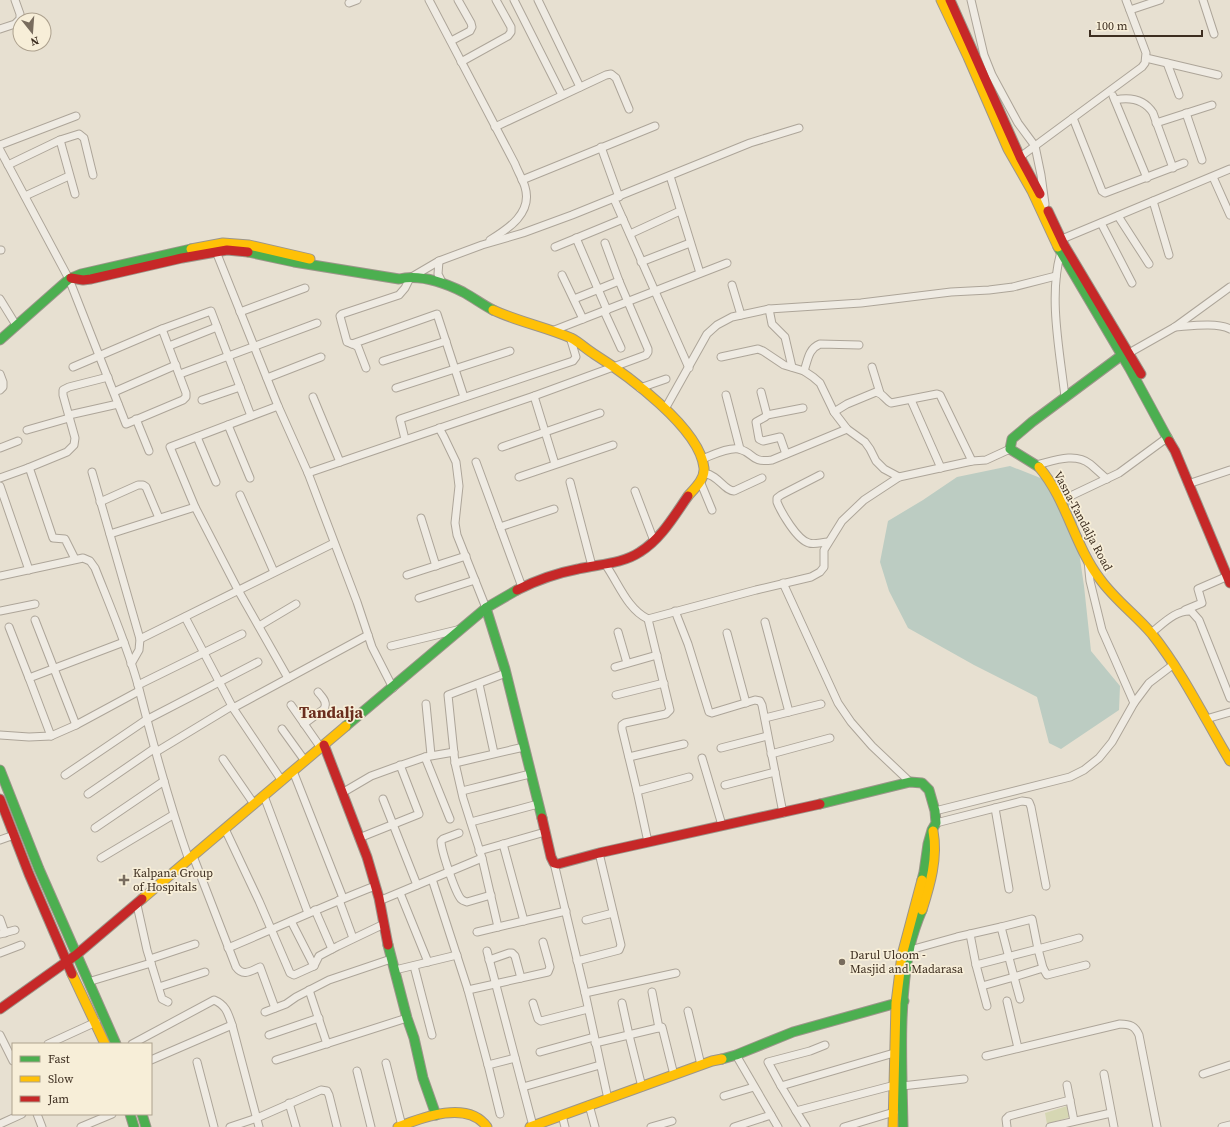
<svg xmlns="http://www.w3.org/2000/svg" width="1230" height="1127" viewBox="0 0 1230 1127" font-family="'Source Serif 4',serif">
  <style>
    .green { fill: #d6d7b3 }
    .water { fill: #bcccc2 }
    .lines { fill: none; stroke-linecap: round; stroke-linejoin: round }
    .street-casing { stroke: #ada599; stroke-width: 9 }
    .fast-casing { stroke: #9c958a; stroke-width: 11 }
    .slow-casing { stroke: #9c958a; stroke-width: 11 }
    .jam-casing { stroke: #9c958a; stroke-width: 11 }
    .street { stroke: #efebe3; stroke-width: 7 }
    .fast { stroke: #4caf50; stroke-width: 9 }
    .slow { stroke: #ffc107; stroke-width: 9 }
    .jam { stroke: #c62828; stroke-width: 9 }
    .poi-dot { fill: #786c5e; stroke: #f7eed8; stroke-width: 1.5 }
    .labels { text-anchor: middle; stroke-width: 3.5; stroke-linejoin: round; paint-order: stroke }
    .street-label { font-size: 12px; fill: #3d2e20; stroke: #f7eed8 }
    .poi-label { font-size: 12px; fill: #3d2e20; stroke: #f7eed8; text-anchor: start }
    .district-label { font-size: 16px; font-weight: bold; fill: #6b2e1e; stroke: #f7eed8 }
  </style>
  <rect width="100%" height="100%" fill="#e7e0d1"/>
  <path class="green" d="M1067,1106L1070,1117L1047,1124L1045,1113Z"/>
  <path class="water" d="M1010,466L1043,479L1067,485L1077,516V538L1084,586L1091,651L1120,686L1119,710L1061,749L1049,743L1037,697L974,665L908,628L889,591L880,562L888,521L923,500L957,477Z"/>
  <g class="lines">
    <g class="street-casing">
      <g id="street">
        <path d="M429,0L515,164C518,172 523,180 525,187C533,213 508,229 490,240"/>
        <path d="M514,0L562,95"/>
        <path d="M538,0L580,87"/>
        <path d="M971,0L984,55L992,75L1018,123L1035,146L1041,175L1045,204"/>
        <path d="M1203,0L1214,34"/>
        <path d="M349,3L357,0"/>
        <path d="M1130,10L1160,0"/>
        <path d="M0,29L15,24L20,19V14L15,0"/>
        <path d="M451,41L470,31L472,27L471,23L458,0"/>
        <path d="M1146,58L1218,75"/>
        <path d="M461,62L508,36L511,32V27L496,0"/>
        <path d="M1167,63L1179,95"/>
        <path d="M1113,96L1147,178"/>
        <path d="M1115,100C1130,97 1144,99 1153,113L1173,168"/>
        <path d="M1186,113L1202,160"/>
        <path d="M1073,118L1102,191L1105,193L1184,163"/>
        <path d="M1156,123L1212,105"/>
        <path d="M495,127L606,75L611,74L616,78L629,109"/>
        <path d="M60,140L75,194"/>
        <path d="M0,145L76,116"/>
        <path d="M601,147L619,197"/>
        <path d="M0,150L69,279L126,424L183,400L186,397V393L162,329"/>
        <path d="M1020,157L1142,67L1145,63L1146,53L1126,0"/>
        <path d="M8,165L60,140L79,134L84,138L93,175"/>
        <path d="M670,176L700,273"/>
        <path d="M1213,177L1230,215"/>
        <path d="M522,180L655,126"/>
        <path d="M25,196L69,176"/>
        <path d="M614,199L689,368"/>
        <path d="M1153,201L1169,255"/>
        <path d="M1118,216L1149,264"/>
        <path d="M1101,223L1132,283"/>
        <path d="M630,234L680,211"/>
        <path d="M576,238L607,310"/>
        <path d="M1062,239L1230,169"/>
        <path d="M555,247L623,219"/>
        <path d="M215,249L278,406L308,473L357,602L372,647L393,688"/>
        <path d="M0,250H1"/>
        <path d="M1061,252C1048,295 1060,353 1065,397"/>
        <path d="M439,261L438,274L442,282"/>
        <path d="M641,262L690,243"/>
        <path d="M562,275L583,319"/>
        <path d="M732,285L741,315"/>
        <path d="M0,299L16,325"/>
        <path d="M574,299L619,281"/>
        <path d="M769,309L772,324L785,337L792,367"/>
        <path d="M604,311L621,348"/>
        <path d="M240,312L305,288"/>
        <path d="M1175,327C1190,326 1217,322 1230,329"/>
        <path d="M552,331L727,263"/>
        <path d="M352,344L437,314L464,397"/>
        <path d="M169,346L217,327"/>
        <path d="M1129,353L1175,327L1230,287"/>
        <path d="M721,357L758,349L763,351L784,365L804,371L813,377L820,383L834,412L847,429L865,442L870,449L876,461L884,469L899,477"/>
        <path d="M383,361L446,341"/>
        <path d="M73,367L162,329L211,311L251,416"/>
        <path d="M872,367L880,393"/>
        <path d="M366,368L358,347L355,345L347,342L341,320L340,316L342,314L399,295L405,288L410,278L439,261L482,245L523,233L572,215L750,143L799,128"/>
        <path d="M804,371C808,360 808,349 820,344L859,345"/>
        <path d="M0,374L3,382V387L0,390"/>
        <path d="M180,374L317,323"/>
        <path d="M267,378L321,357"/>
        <path d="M396,388L510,351"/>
        <path d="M640,388L666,379"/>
        <path d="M114,392L176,365"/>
        <path d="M761,392L767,415L765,417L756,422L759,439L763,441L780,437L786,454"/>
        <path d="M726,395L740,449"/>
        <path d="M534,396L555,464"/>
        <path d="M313,397L340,462"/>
        <path d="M202,400L240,387"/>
        <path d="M911,400L941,468"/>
        <path d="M665,409L707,334L717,325L732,317L769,309L861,303L951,292L989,290L1013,287L1056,276"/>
        <path d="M834,412L847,404L876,392C884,394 885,400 891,403L937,394L940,395L972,461"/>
        <path d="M69,415L118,404"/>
        <path d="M767,415L803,408"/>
        <path d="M136,419L149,451"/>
        <path d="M228,425L250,478"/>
        <path d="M439,428L444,437L456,462L459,486L455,523L457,535L486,608"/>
        <path d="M27,430L69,418"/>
        <path d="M197,437L216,482"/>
        <path d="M405,439L400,419L573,361L576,357L570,337"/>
        <path d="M502,447L600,413"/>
        <path d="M0,448L18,441"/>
        <path d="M702,459C713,455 728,447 739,449C755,453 750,463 772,460L847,429"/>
        <path d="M476,462L522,587"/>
        <path d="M1036,465C1053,461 1075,452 1090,464C1096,469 1101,474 1107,479"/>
        <path d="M28,468L67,452L74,445L75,438L63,395V390L69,387L108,377"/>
        <path d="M92,472L140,639L139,650L131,664"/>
        <path d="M308,473L534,396L646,355L648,352V349L619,281L605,243"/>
        <path d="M704,473C720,476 723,490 734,491L762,478"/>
        <path d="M820,475L781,495L777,498V502C781,512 797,540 809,543C814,545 822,542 828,542"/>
        <path d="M519,477L613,445"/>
        <path d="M0,478L28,468L30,470L53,538L65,539L75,559"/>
        <path d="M700,481L712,510"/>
        <path d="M570,482L592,566"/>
        <path d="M1188,484L1230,470"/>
        <path d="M0,486L29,570"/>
        <path d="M635,491L654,541"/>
        <path d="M240,495L274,572"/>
        <path d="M1060,501L1119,473L1168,437"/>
        <path d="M100,502L138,485H143L146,487L159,518"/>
        <path d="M195,507L170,447L278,406"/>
        <path d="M421,518L436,566"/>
        <path d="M500,527L554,509"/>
        <path d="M110,534L195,507L238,590L288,678"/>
        <path d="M1088,561L1090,581L1102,630L1134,703"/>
        <path d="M605,564C618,582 627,609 648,619"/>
        <path d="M407,575L466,556"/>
        <path d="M0,576L83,558L90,561L95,568C110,606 127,645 138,685C153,744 169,803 189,860"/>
        <path d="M783,583L838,703L851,722L872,746L910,782"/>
        <path d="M419,598L475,580"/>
        <path d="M1185,610L1202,603L1198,589L1228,576"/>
        <path d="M0,611L35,604"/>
        <path d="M675,611L688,644L709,712L712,713L755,700L760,701L762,705L783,813"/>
        <path d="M185,617L233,708L368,635"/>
        <path d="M35,620L76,725"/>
        <path d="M765,622L789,712"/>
        <path d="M259,626L296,604"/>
        <path d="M9,627L29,678"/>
        <path d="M618,632L627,663"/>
        <path d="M727,633L746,703"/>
        <path d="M1151,633C1163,624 1175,610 1191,611L1199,620L1230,698"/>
        <path d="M140,639L334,543"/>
        <path d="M391,646L461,629"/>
        <path d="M615,667L657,655"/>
        <path d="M479,684L494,753"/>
        <path d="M138,685L242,634"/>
        <path d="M616,695L664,683"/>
        <path d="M426,704L431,755"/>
        <path d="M291,705L321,748"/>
        <path d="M233,708L282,781"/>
        <path d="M765,718L821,704"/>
        <path d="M1206,719L1230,712"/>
        <path d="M304,724L324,709C328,702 322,697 318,692"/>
        <path d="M282,729L305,761"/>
        <path d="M0,735L29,737L51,736L76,725L139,691"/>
        <path d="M51,736L29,678L124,642"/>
        <path d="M721,748L767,736"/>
        <path d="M156,752L232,706"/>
        <path d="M771,754L830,738"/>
        <path d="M425,757L450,819"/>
        <path d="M629,757L684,744"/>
        <path d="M702,758L722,825"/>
        <path d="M223,759L254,804"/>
        <path d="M455,763L524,747"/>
        <path d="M293,771L343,898"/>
        <path d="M65,775L146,720L258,662"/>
        <path d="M725,785L775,772"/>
        <path d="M462,791L530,774"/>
        <path d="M637,791L689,777"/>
        <path d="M342,793L371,776L393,768L425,757L454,752"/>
        <path d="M88,794L155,748"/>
        <path d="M264,796L308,913"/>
        <path d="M383,799L417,885"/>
        <path d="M995,808L1009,889"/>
        <path d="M935,811L1070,777L1084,770L1099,758L1112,742L1134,703L1149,683L1174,664"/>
        <path d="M471,822L538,804"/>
        <path d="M936,823L1022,801L1029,802L1031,807L1046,886"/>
        <path d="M95,828L164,781"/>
        <path d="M225,829L259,901L290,973L294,975L314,966L319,956L338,946L384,924"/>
        <path d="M459,833L443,839L441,841C441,850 455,892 461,899C463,901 464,901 467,902L491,895"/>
        <path d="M359,838L419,814L400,765"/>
        <path d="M0,840L14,835"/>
        <path d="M648,842L637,791L622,729V725L625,723L666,714L670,710L648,619L756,590L811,577L820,572L824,567V550L842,521L864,500L899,477L972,461L986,460L1010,449"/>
        <path d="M503,844L524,921"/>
        <path d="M479,851L545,832"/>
        <path d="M193,856L236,967C243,977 251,971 260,967L275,1008"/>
        <path d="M101,858L173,815"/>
        <path d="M554,863L585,993L608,1099"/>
        <path d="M432,879L468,990L488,1065L515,1058"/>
        <path d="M400,893L428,962"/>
        <path d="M339,900L353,938"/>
        <path d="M379,901L482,858"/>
        <path d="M137,905L147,950L162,999L168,1002"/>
        <path d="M315,910L332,949"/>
        <path d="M0,919L5,933"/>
        <path d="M586,920L613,913"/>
        <path d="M291,921L314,966"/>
        <path d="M498,927L482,858L463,798L455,763L448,695L506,673"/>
        <path d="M1001,927L1032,919L1038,949L1079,938"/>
        <path d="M477,932L566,911"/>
        <path d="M0,934L15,930"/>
        <path d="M970,934L976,965L987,1006"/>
        <path d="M228,948C278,927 326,905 375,886"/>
        <path d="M910,950L957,937L1001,927L1014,977L1043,968L1047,975L1086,965"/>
        <path d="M487,951L533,1126"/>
        <path d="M0,953L21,945"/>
        <path d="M150,959L195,944"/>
        <path d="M489,960L509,953H512L515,956L521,978"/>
        <path d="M577,961L619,950L621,945L599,853"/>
        <path d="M976,965L1038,949L1043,968"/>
        <path d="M414,966L432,1035"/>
        <path d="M395,970L457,955"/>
        <path d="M88,982L151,963"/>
        <path d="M982,986L1014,977L1020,999"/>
        <path d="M159,987L205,972"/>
        <path d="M309,990L327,1044"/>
        <path d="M468,990L548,972L550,967L543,942"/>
        <path d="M652,992L659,1028"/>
        <path d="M585,993L676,973"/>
        <path d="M1007,1001L1018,1048"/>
        <path d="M533,1003L538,1019L541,1021L588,1009"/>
        <path d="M622,1003L629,1035L642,1087"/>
        <path d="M688,1011L701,1065"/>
        <path d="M265,1012L286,1004L296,997L329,980L391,959"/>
        <path d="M0,1035L13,1061"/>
        <path d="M269,1035L319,1018"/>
        <path d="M595,1043L662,1027L674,1075"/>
        <path d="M48,1044L96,1022"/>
        <path d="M132,1044L214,1000C226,1005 228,1013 232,1025L259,1127"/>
        <path d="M540,1052L594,1037"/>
        <path d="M736,1055L778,1127"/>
        <path d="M986,1056L1120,1024C1130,1024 1135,1026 1139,1035L1157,1127"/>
        <path d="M151,1060L232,1025"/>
        <path d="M276,1060L407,1018"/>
        <path d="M197,1062L214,1127"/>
        <path d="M386,1063L402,1126"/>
        <path d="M488,1065L500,1114"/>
        <path d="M357,1071L371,1127"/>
        <path d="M1104,1074L1114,1127"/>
        <path d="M1203,1074L1230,1065"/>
        <path d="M1067,1085L1074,1121"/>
        <path d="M781,1086L768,1062L810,1051L825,1045"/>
        <path d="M902,1086L964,1079"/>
        <path d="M523,1087L600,1065"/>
        <path d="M724,1096L754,1087"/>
        <path d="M289,1103L296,1127"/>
        <path d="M589,1105L595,1127"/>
        <path d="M796,1111L781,1086L894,1053"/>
        <path d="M37,1114L42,1127"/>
        <path d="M562,1115L565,1127"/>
        <path d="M0,1124L22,1114"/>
        <path d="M81,1127L112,1114"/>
        <path d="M230,1127L257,1118L321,1090L327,1091L329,1095L337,1127"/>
        <path d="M651,1127L672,1121"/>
        <path d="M734,1127L771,1115"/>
        <path d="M806,1127L796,1111L895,1085"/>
        <path d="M844,1127L894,1112"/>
        <path d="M1007,1127L1006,1119L1009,1116L1070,1100"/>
        <path d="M1050,1127L1111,1113"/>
        <path d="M1222,1127L1230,1125"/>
      </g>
    </g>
    <g class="fast-casing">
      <g id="fast">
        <path d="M1058,247L1130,369L1169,441"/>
        <path d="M248,252L294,262L399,279C420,274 445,283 463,292C474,298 483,305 493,310"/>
        <path d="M0,340L69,279L81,274L191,249"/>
        <path d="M1039,467L1010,449L1012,439L1032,422L1122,355L1128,353"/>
        <path d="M486,608L505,669L542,818"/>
        <path d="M346,726L486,608L517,590"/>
        <path d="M0,770L39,869L116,1044"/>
        <path d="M820,804L910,782L922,783L929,790L935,811L936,823L932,830L928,844L924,872L922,880"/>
        <path d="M388,945L407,1018L414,1038L423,1078L436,1115"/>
        <path d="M722,1059L736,1055L793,1032L904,1001"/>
        <path d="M130,1114L134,1127"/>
        <path d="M142,1114L146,1127"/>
        <path d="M903,1127C902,1067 898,1004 910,946C913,933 917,922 922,910"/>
      </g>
    </g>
    <g class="slow-casing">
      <g id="slow">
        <path d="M941,0L968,57L1008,149L1032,191L1058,247"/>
        <path d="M191,249L223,243L249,245L310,259"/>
        <path d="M493,310C519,322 546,327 571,338C579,342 586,349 594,354C626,374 700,428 704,468C705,479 695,488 688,496"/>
        <path d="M1039,467C1067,500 1074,545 1100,579C1115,600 1136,615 1152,634C1183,673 1205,719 1230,761"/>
        <path d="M142,899L346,726"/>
        <path d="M922,910C930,885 938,858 933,831"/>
        <path d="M72,974L105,1044"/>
        <path d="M398,1127C423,1117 468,1100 487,1127"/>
        <path d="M530,1127L712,1061L722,1059"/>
        <path d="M893,1127L896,1003L902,955L922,880"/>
      </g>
    </g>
    <g class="jam-casing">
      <g id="jam">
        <path d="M950,0L1020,157L1040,194"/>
        <path d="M1048,211L1064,245L1141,374"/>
        <path d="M71,278L83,280L91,279L182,258L227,250L248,252"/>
        <path d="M1169,441L1175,451L1230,583"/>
        <path d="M517,590C537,580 557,573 578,569C599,564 622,564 640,552C661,539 674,516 688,496"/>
        <path d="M324,745L367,857L379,898L388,945"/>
        <path d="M0,799L29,874L72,974"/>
        <path d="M542,818L551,857L554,863L558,864L599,853L820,804"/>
        <path d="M0,1009L76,955L142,899"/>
      </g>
    </g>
    <use href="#street" class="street"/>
    <use href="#fast" class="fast"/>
    <use href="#slow" class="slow"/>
    <use href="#jam" class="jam"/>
  </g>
  <g class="poi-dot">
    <path d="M122 874h4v4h4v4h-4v4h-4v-4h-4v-4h4z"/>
    <circle cx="842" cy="962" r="4"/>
  </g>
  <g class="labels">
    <g class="street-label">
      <text transform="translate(1083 521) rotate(62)" y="4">Vasna-Tandalja Road</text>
    </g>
    <g class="poi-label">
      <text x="133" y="877">Kalpana Group<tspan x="133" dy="14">of Hospitals</tspan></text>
      <text x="850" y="959">Darul Uloom -<tspan x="850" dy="14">Masjid and Madarasa</tspan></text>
    </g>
    <g class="district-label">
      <text x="331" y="718">Tandalja</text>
    </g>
  </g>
  <rect x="12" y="1043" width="140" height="72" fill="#f7eed8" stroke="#ada18e"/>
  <rect x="20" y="1056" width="20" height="6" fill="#4caf50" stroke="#ada18e"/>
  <text x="48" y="1063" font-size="12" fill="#3d2e20">Fast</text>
  <rect x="20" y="1076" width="20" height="6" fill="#ffc107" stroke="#ada18e"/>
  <text x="48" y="1083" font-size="12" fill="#3d2e20">Slow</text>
  <rect x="20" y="1096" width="20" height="6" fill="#c62828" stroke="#ada18e"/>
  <text x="48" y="1103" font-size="12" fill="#3d2e20">Jam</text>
  <g transform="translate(32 32) rotate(163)"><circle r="19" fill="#f7eed8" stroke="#ada18e"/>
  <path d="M0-3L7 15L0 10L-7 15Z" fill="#786c5e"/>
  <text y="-6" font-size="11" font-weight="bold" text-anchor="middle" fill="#3d2e20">N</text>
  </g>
  <path d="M1090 30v6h112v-6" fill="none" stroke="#3d2e20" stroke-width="2"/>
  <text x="1096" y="30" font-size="12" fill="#3d2e20" stroke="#f7eed8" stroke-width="3" paint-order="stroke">100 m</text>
</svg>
